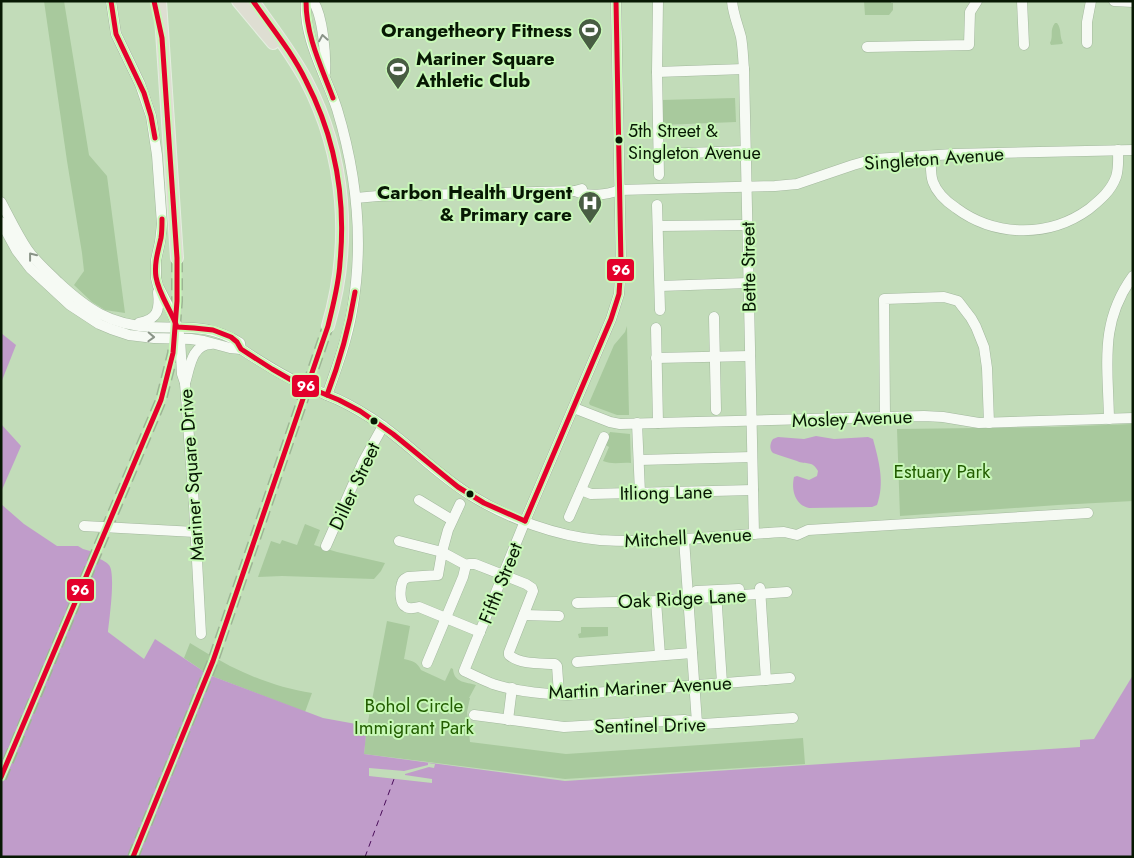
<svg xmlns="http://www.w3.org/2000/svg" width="1134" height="858" viewBox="0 0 1134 858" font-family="Jost,sans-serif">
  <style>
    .green { fill: #a8c99d }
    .water { fill: #c09cca }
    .pier { fill: #c2dcb9 }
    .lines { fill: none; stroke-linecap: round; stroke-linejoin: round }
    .ferry { stroke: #490d59; stroke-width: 1; stroke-dasharray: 6 5; stroke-linecap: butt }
    .major-tunnel { stroke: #9db595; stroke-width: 12; stroke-dasharray: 12 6; stroke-linecap: butt }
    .minor-casing { stroke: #a3b89e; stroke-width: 11 }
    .major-casing { stroke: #e4efe0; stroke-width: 14 }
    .minor { stroke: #f6faf4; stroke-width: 10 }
    .major { stroke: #deded2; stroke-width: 12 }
    .bus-1-casing { stroke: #c8f8b8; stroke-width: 9 }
    .bus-1 { stroke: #e4002b; stroke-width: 5 }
    .oneway { stroke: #8a9488 }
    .bus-dot { fill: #071803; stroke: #c8f8b8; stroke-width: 2 }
    .labels { text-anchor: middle; stroke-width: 4; stroke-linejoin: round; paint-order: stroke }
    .bus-label { font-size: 18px; fill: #071803; stroke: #c8f8b8; text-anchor: start }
    .poi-label { font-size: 19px; font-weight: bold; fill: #071803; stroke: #c8f8b8; text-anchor: end }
    .street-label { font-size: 19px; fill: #071803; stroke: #c8f8b8 }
    .park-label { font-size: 19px; fill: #225d00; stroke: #c8f8b8 }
    .line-badge { stroke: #c8f8b8; stroke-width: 2 }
    .badge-label { font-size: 14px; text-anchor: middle; font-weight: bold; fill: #fff }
  </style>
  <rect width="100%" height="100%" fill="#c2dcb9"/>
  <g class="green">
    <path d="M44,1H64L89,155L107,176L125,313L105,310L92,302L74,285L84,271L82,253L67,161Z"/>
    <path d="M864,1L891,2V3H893V10L889,15H865Z"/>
    <path d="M1055,23H1057C1062,29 1059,36 1063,43L1062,44L1051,45L1050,43C1054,35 1049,31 1055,23Z"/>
    <path d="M735,98L736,122L662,125L661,100Z"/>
    <path d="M627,326L629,415H617L590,405L589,403L614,345L625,332Z"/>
    <path d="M1133,424V501L1058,505L900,516L897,429L1052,427Z"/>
    <path d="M610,432L630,434L631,463C621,462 613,465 603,461L609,447L604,444Z"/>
    <path d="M305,524L320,530L314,545L337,552L385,563L381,571L374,579L282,576L258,577L271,541L280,544L282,540L297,545Z"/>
    <path d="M387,621L410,626L404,659C413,661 417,662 421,670L445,681L451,668L453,669C454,683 466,682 476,685L469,698H470L467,712L470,742L566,754L803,738L805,764L565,779L364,754L366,732Z"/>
    <path d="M581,627H608V636L579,638L578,634L581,633Z"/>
    <path d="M190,643C203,651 217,659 230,666C256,679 284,689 312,693L305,712L209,675L184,658Z"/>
  </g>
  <g class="water">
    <path d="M1,333L16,345L1,383Z"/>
    <path d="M1,424L21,446L1,492Z"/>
    <path d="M816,436L834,439L868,437L873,439C879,461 885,483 877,505L872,507L809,508C795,505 791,490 794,477L797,476L809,480L817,476L818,471C812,460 806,465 797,461C789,458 780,456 773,453C769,449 770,443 773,439L778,437L804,439Z"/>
    <path d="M1,504L24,524L57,546H78L83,549L90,551C95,559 104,559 109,565C116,573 109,621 108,632L144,659L155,639L209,675L323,718L367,726L364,754L565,781L1080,747V740L1094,739L1133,675V857H1Z"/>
  </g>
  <path class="pier" d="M428,763L435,764L434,768L429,767L405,774V775L432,779V783L369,776V768L404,771L428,765Z"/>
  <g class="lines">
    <path class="ferry" d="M365,857L394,779"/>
    <g class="major-tunnel">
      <path d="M1,778L161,400L173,353L177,301V258"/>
      <path d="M133,857L213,661L328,326"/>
    </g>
    <g class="minor-casing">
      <g id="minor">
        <path d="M111,1L116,34L140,84L151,116L157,155L162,224L160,242L156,260V278L158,286L172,313L177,327L180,338L182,374L185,383L194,505L201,634"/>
        <path d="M306,1C303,38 326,75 337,109C357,175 364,244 352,311C347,340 337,367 327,395"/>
        <path d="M313,1C323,16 326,55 325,73"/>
        <path d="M616,1L621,264L619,294L611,319L525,521L464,671C473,675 483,680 493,684C514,691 545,694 567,695L790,678"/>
        <path d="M658,1L657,72L659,175"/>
        <path d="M732,1C733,14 738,25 741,37C743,48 743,59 744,69L754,534"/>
        <path d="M1022,1L1024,45"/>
        <path d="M1114,1L1133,2"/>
        <path d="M1087,43V22L1091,1"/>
        <path d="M867,47L969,45L970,12L977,1"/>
        <path d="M657,72L744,69"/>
        <path d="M659,154L745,151"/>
        <path d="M931,156C931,164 930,174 933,182C937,193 947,202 956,208C995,237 1049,238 1089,209C1100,200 1111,191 1116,177C1119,168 1118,160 1118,150"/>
        <path d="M575,191C588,197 607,195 619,190L775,186L797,184L853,165L874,159L954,154L1133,150"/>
        <path d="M356,198L378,196L575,191L582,189"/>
        <path d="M1,202C9,217 17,234 27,249C35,261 47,271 58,282C87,309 110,325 151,327C186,329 209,323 240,343L241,349C258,360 275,371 293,380C304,386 316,390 327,395C343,401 357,409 371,418C407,441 435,474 472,496C510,519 556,536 600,540C661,544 723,535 784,532L797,535L808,530L1088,513"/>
        <path d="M657,205L660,310"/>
        <path d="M1,222L17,251L30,268L70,305L99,324L111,329L129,335L154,338L191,339L204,341L230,348L241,349"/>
        <path d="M658,226L746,225"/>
        <path d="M660,286L748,283"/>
        <path d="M714,317L716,410"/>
        <path d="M139,323C158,319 160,310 158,292"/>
        <path d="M656,328L658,423"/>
        <path d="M656,358L750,356"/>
        <path d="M185,383C190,368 191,345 211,344"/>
        <path d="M574,408L610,422L620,424L924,416L943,417L979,423L1133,418"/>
        <path d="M885,417L884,299L944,297L958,301L971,318L976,327L984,347L987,368L989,423"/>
        <path d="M1109,419C1108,364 1099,323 1133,276"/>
        <path d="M637,423L640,493"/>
        <path d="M639,460L752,457"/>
        <path d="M581,490L591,494L753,490"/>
        <path d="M419,500L452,520"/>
        <path d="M569,517L604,437"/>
        <path d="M84,526L195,532"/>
        <path d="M684,539L697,723"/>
        <path d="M399,541L442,552L448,530L460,504"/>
        <path d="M326,546L363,462L383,426"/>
        <path d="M760,588L766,680"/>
        <path d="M696,591L739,589"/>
        <path d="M716,592L722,683"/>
        <path d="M656,601L660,655"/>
        <path d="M577,603L656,601L787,592"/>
        <path d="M524,615L559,616"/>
        <path d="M480,632L419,607C415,608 409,609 406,607C399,604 400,589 402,583C403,579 405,579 408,577L438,575L442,552L466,565L469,564H475L526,584L532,588L533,591L509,652V655C521,665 540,663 555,664L557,666L559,694"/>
        <path d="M577,662L692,653"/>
        <path d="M427,663L463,577L466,565"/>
        <path d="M474,715L564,727L664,721L684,720L703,724L793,718"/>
        <path d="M508,720L512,688"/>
      </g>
    </g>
    <g class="major-casing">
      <g id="major">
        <path d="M160,1L177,258"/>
        <path d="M238,1L273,43"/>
        <path d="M253,1C271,27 291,52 306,80C346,156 352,244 328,326"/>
      </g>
    </g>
    <use href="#minor" class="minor"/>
    <use href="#major" class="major"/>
    <g class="bus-1-casing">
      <g id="bus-1">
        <path d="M111,1L116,34L144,93L151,116L155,138"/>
        <path d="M306,1C306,36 321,66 333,98"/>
        <path d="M162,219C162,226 162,232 161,238C158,251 154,264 156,277C159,295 171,310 177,327L194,328L213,330L231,337L237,342L241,349L272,369L293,381L339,400L360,411L393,434L458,487L484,503L525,521"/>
        <path d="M327,395C340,361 349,328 355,292"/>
        <path d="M525,521L611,319L619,294L621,264L616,1"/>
        <path d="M1,777L161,400L173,353L177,301V258L162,38L154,1"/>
        <path d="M133,857L213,661L328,326C333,305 339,284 340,262C346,199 335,137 306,81C292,52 271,27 253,1"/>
      </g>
    </g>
    <use href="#bus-1" class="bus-1"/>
  </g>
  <defs><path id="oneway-chevron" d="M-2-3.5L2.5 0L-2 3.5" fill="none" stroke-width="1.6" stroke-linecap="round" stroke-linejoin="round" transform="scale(1.25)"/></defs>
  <g class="oneway">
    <use href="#oneway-chevron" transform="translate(323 38) rotate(-100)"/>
    <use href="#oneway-chevron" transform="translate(32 256) rotate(-128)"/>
    <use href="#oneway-chevron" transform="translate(151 337) rotate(2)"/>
  </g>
  <defs>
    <g id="stadium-pin" transform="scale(1.25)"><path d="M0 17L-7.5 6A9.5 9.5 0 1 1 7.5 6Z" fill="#485d43" stroke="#c8f8b8"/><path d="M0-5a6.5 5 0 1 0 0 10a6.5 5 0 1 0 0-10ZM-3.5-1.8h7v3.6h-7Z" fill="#fff"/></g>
    <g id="hospital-pin" transform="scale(1.25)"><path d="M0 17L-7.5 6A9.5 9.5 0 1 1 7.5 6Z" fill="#485d43" stroke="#c8f8b8"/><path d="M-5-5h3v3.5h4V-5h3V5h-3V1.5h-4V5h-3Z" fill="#fff"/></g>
  </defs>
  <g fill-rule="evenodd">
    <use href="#stadium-pin" x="590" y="30"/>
    <use href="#stadium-pin" x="398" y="69"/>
    <use href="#hospital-pin" x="590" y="203"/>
  </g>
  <g class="bus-dot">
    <circle cx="619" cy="140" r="4.5"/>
    <circle cx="374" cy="421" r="4.5"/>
    <circle cx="470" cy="494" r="4.5"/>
  </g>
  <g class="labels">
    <g class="bus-label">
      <text x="628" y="137">5th Street &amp;<tspan x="628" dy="22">Singleton Avenue</tspan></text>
    </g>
    <g class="poi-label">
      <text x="572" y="37">Orangetheory Fitness</text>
      <text x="416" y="65" text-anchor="start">Mariner Square<tspan x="416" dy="22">Athletic Club</tspan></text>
      <text x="572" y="199">Carbon Health Urgent<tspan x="572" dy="22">&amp; Primary care</tspan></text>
    </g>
    <g class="street-label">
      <text transform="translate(934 158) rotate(-4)" y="7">Singleton Avenue</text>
      <text transform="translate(748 267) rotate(-91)" y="7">Bette Street</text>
      <text transform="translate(852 418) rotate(-2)" y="7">Mosley Avenue</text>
      <text transform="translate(191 475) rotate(-94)" y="7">Mariner Square Drive</text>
      <text transform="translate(354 486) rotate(-65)" y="7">Diller Street</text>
      <text transform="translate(666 492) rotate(-1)" y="7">Itliong Lane</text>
      <text transform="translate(688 537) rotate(-3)" y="7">Mitchell Avenue</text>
      <text transform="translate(500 583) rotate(-68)" y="7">Fifth Street</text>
      <text transform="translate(682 598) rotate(-3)" y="7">Oak Ridge Lane</text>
      <text transform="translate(640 687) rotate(-3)" y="7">Martin Mariner Avenue</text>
      <text transform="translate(650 725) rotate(-1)" y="7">Sentinel Drive</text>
    </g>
    <g class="park-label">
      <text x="942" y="478">Estuary Park</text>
      <text x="414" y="712">Bohol Circle<tspan x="414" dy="22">Immigrant Park</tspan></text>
    </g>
  </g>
  <g class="line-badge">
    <rect x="606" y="258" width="29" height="24" rx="5" fill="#e4002b"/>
    <rect x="291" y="374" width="29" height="24" rx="5" fill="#e4002b"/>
    <rect x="66" y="578" width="29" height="24" rx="5" fill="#e4002b"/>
  </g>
  <g class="badge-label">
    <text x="621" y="275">96</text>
    <text x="306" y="391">96</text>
    <text x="80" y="595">96</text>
  </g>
  <rect width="1134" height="858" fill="none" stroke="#071803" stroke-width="5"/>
</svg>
